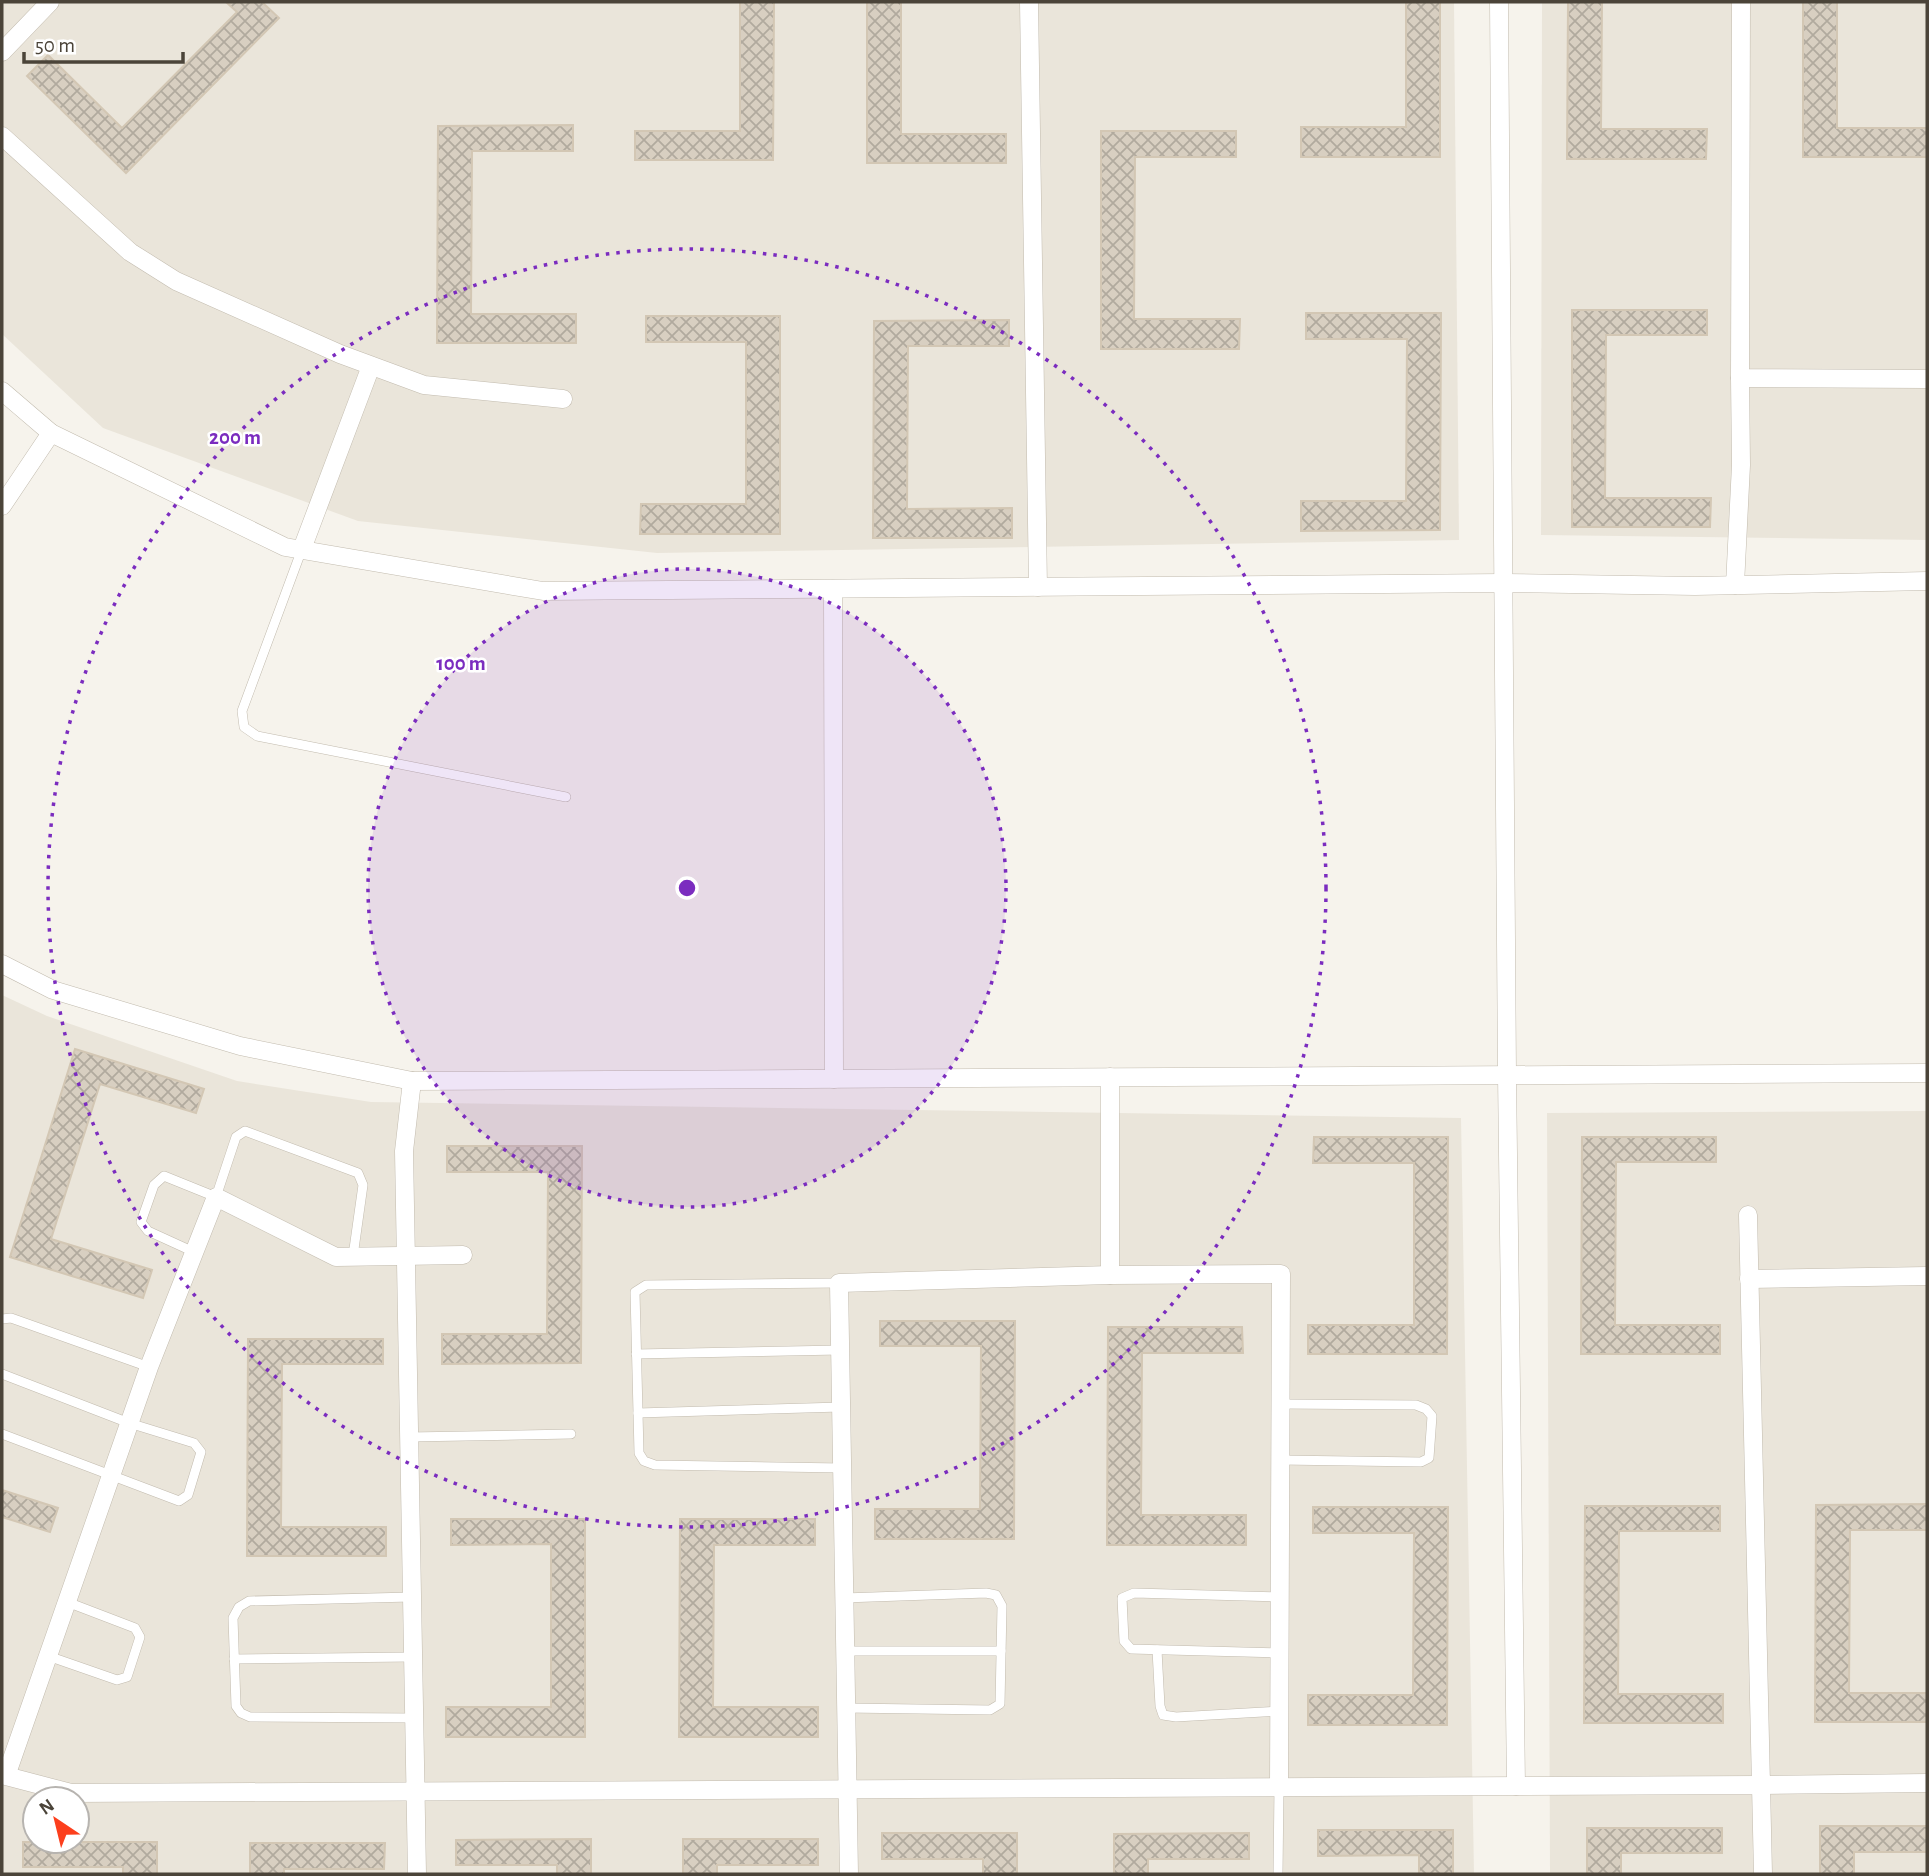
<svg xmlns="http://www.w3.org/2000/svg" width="1929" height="1876" viewBox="0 0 1929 1876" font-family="'Alegreya Sans',sans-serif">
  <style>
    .residential { fill: #eae5da; fill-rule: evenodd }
    .building { fill: url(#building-cross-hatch); stroke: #d3c7b4; stroke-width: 2 }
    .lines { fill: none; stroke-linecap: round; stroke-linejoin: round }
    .lane-casing { stroke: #c2bbae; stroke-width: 10 }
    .street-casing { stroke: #c2bbae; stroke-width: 19 }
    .lane { stroke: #fff; stroke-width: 9 }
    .street { stroke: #fff; stroke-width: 18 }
    .ring { fill: none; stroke: #7b2cbf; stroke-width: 3.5; stroke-dasharray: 3.5 7 }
    .centre { fill: #7b2cbf; stroke: #fff; stroke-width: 3.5 }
    .ring-label { font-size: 21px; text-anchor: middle; font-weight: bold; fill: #7b2cbf; stroke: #fff; stroke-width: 5; stroke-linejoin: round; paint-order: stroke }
  </style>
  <defs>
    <pattern id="building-cross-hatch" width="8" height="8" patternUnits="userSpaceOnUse" patternTransform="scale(1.75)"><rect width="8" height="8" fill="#d8cfc1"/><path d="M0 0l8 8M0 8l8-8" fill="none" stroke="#b1aa9e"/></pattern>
  </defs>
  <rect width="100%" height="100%" fill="#f6f3ec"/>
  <g class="residential">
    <path d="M2,2H1454L1459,540L657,553L358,521L103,428L2,334Z"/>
    <path d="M1542,2H1927V540L1541,535Z"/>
    <path d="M2,995L47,1016L237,1081L371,1102L1461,1118L1474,1874H2ZM35,1799H77V1841H35Z"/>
    <path d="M1927,1111V1874H1550L1547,1113Z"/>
  </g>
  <g class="building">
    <path d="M226,2H262L279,18L126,173L27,76L48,55L122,128L237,12Z"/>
    <path d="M740,2H774L773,160H635V131H740Z"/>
    <path d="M867,2H901V134H1006V163H867Z"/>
    <path d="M1406,2H1440V157H1301V127H1406Z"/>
    <path d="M1568,2H1602L1601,129H1707L1706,159H1567Z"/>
    <path d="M1803,2H1837V128H1927V157H1803Z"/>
    <path d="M573,125V151H472L471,314H576V343H437L438,126Z"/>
    <path d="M1101,131H1236V157H1135L1134,319H1240L1239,349H1101Z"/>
    <path d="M1572,310H1707V335H1606L1605,498H1711L1710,527H1572Z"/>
    <path d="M1306,313H1441L1440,530L1301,531V501H1406L1407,339H1306Z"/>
    <path d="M646,316H780V534H640L641,504H746V342H646Z"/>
    <path d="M1009,320V346H908L907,509L1012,508V538H873L874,321Z"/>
    <path d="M75,1049L204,1089L196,1113L100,1084L51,1239L152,1270L143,1298L10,1257Z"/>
    <path d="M1314,1137H1448L1447,1354H1308V1325H1414V1163H1313Z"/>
    <path d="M1582,1137H1716V1162H1616L1615,1325H1720V1354H1581Z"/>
    <path d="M447,1146H582L581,1363L442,1364V1334H547L548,1172H447Z"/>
    <path d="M880,1321H1015L1014,1539H875V1509H980L981,1346H880Z"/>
    <path d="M1108,1327H1242L1243,1353H1142L1141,1515H1246V1545H1107Z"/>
    <path d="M248,1339H383V1364H282L281,1527H386V1556H247Z"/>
    <path d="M2,1490L58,1508L50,1532L2,1517Z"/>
    <path d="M1927,1504V1530H1850L1849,1693H1927V1722H1815L1816,1505Z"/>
    <path d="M1585,1506H1720V1531H1619L1618,1694H1723V1723H1584Z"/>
    <path d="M1313,1507H1448L1447,1725H1308V1695H1413L1414,1533H1313Z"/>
    <path d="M451,1519H585V1737H446V1707H551V1544L451,1545Z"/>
    <path d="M680,1519H815V1545H714L713,1707H818V1737H679Z"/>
    <path d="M1820,1826H1927V1852H1854V1874H1820Z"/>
    <path d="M1587,1828H1722V1853H1621V1874H1587Z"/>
    <path d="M1318,1830H1453V1874H1419V1855L1318,1856Z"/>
    <path d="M882,1833H1017V1874H983V1859H882Z"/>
    <path d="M1249,1833V1859H1148V1874H1114V1834Z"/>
    <path d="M591,1839V1874H557V1865H456V1840Z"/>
    <path d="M683,1839H818V1865H717V1874H683Z"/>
    <path d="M23,1842H157V1874H123V1867H23Z"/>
    <path d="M250,1843H385L384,1869H284V1874H250Z"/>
  </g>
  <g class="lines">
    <g class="lane-casing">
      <g id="lane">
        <path d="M302,549L242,711L244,727L257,736L566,797"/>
        <path d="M194,1252L148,1231L141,1222L154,1185L164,1176L216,1197L236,1137L245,1131L358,1173L363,1185L353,1256"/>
        <path d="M839,1283L646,1285L635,1292L639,1453L644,1461L655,1465L842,1468"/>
        <path d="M2,1319L11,1318L149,1367"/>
        <path d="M636,1354L840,1350"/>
        <path d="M2,1374L129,1423L194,1443L201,1452L188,1495L179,1501L2,1434"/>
        <path d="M638,1413L841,1407"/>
        <path d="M409,1437L571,1434"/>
        <path d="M1280,1460L1421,1462L1429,1458L1432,1416L1426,1409L1416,1405L1280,1404"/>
        <path d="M411,1597L249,1601L239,1607L233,1618L236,1706L241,1713L250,1717L414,1718"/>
        <path d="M844,1598L986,1593L996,1595L1002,1606L1000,1704L990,1710L846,1708"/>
        <path d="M1157,1650L1160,1706L1163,1715L1176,1717L1279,1711"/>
        <path d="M845,1651H1001"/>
        <path d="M1279,1653L1131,1649L1124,1641L1122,1598L1134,1593L1280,1597"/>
        <path d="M48,1656L117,1680L127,1677L140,1637L135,1628L67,1602"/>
        <path d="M234,1659L412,1657"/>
        <path d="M1278,1874L1279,1787"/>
      </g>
    </g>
    <g class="street-casing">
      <g id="street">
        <path d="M1029,2L1038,587"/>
        <path d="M1499,2L1507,1075L1516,1786"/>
        <path d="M1741,2L1740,378L1927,379"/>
        <path d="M2,52L50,2"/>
        <path d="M2,136L130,252L176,281L340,354L424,385L563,399"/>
        <path d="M2,391L51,433L285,547L543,591L1503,583L1695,586L1927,581"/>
        <path d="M2,506L51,433"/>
        <path d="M302,549L371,366"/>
        <path d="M1735,585L1741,465L1740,378"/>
        <path d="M833,589L834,1079"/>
        <path d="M2,964L53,990L240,1046L412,1081L1927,1073"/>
        <path d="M1110,1077V1275"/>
        <path d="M412,1081L404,1151L417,1874"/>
        <path d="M1748,1215L1761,1785L1927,1783"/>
        <path d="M463,1255L336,1257L216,1197L149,1367L6,1776L71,1793L1761,1785L1763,1874"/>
        <path d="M1749,1279L1927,1276"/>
        <path d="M849,1874L839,1283L1110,1275L1281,1274L1279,1787"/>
      </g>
    </g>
    <use href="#lane" class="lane"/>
    <use href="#street" class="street"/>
  </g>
  <circle cx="687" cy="888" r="319" fill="#7b2cbf" fill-opacity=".12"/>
  <g class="ring">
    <circle cx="687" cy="888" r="319"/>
    <circle cx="687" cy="888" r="639"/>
  </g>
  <circle cx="687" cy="888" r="10" class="centre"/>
  <g class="ring-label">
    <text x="235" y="444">200 m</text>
    <text x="461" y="670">100 m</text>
  </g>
  <rect width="1929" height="1876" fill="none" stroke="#4b4439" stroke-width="7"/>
  <g transform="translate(56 1820) rotate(325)"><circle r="33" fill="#ffffff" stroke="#b7b4b0" stroke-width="2"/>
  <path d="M0-5L12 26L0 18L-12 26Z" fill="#fc3f1d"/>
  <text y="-10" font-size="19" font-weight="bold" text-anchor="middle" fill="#4b4439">N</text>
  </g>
  <path d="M24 52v10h159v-10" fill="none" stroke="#4b4439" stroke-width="3.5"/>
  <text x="35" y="52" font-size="21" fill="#4b4439" stroke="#ffffff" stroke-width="5" paint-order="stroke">50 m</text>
</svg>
